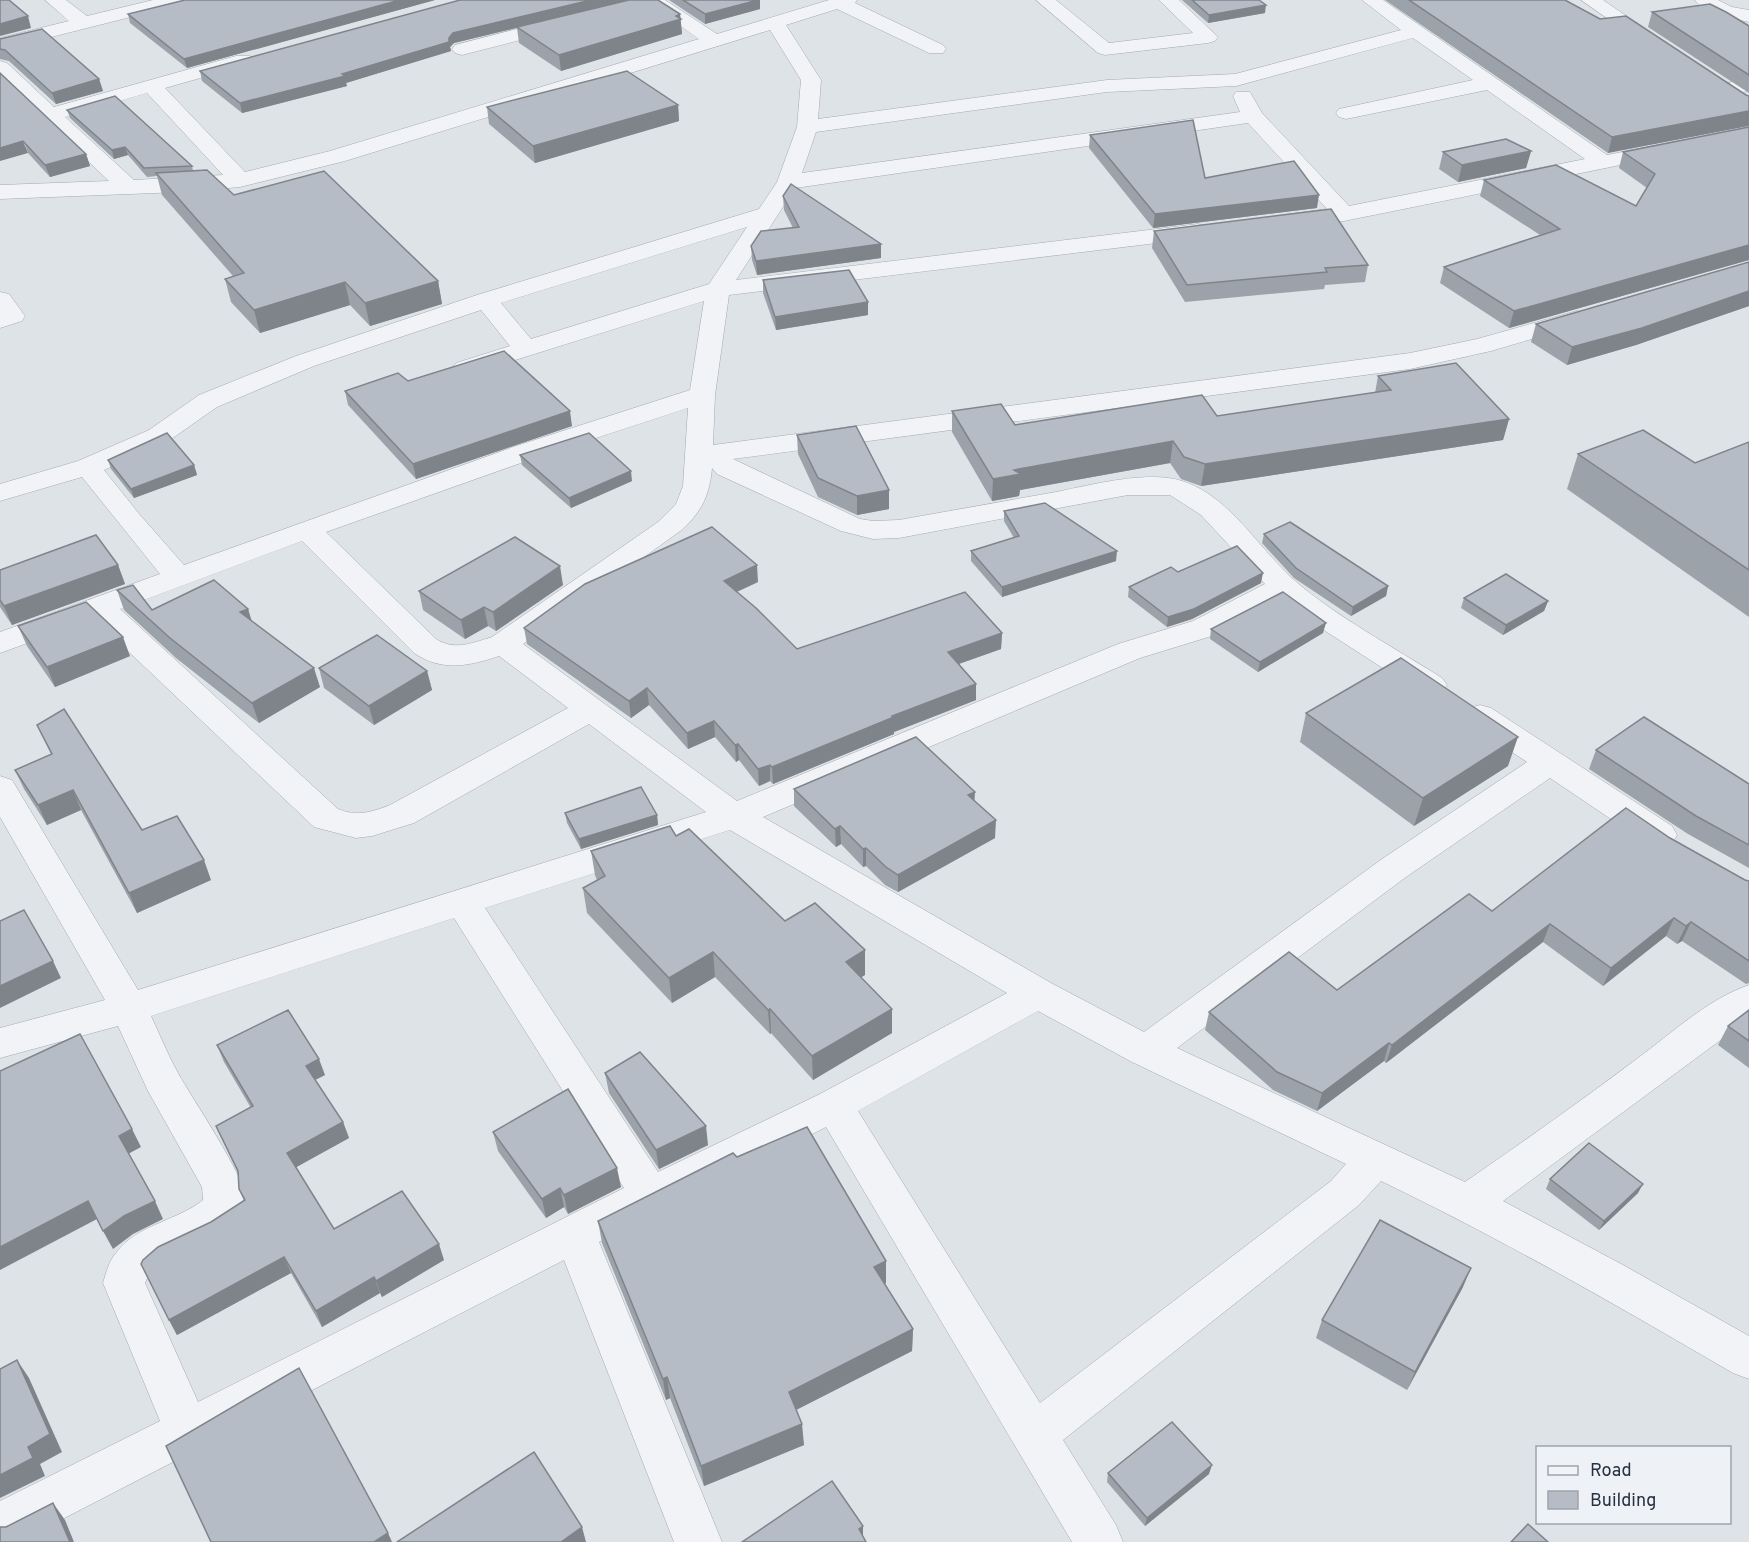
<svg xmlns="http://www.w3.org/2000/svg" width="1749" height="1542" viewBox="0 0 1749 1542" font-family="Overpass,sans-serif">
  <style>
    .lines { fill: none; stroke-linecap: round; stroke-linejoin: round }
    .minor-casing { stroke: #a3aab2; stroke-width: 1 }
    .minor { fill: #f1f3f6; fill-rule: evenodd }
    .wall { fill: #9ca2a9 }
    .shaded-wall { fill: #7f848a }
    .building { fill: #b5bcc5; stroke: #7f848a; stroke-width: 1.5 }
  </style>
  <rect width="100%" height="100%" fill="#dee3e8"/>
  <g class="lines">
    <g class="minor-casing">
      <g id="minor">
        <path d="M45,0H66L87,16L153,0H184L182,4L0,50V38L69,21Z"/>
        <path d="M643,0H665L717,34L829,0H857L855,3L943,45L946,49L943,53H929L837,9L786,25L821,80L818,119L1107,80L1235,74L1401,30L1362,0H1383L1607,155L1749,127V139L1344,221L1291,227L1283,225L1280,220L1283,215L1327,209L1248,123L795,188L736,280L1198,224L1206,226L1209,231L1206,236L1198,238L729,295L715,395L713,445L1410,353L1477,339L1577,311L1586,313L1589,318L1586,323L1491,351L1410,369L733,459L860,519L873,521L899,520C951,511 1004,501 1056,492C1091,485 1148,470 1182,481C1230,496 1258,548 1294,580C1335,616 1395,648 1442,678L1447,685L1442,692L1431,695L1420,692L1302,616L1281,599L1215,635L1140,658L763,817L1051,983L1144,1032L1382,859L1527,762L1469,724L1464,716L1469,708L1480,705L1491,708L1672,826L1677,835L1672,844L1660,847L1648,844L1550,778L1406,877L1177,1048L1465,1182C1523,1142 1581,1101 1638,1058C1672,1033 1708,999 1749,985V1019L1503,1201L1623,1265L1749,1336V1379L1733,1373C1618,1306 1502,1239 1381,1181L1359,1205L1063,1440L1116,1525L1123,1542H1072L826,1127L599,1242L722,1542H674L564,1260L18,1542H0V1501L160,1421L103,1283C106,1273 109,1261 116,1253C136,1225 177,1221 203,1200L202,1187L148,1091L118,1026L0,1058V1028L105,1000L0,817V776L12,780L138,990L706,812L589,724L414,823L372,836L356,838L314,827L94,619L0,653V632L160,574L82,477L0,501V484L78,461L149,430L199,395L296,356L477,295L759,209L777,182L797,127L801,80L770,30L345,161L240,187L181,192L0,199V185L109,181L0,78V61L7,63L54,107L236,56H250L253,60L250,64L165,88L245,172L330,151L699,39ZM1413,38L1473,80L1339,109L1336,113L1339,117L1346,119L1487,90L1585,159L1349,206L1262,113L1250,92H1236L1233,96L1240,112L802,173L816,132L1107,92L1236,86ZM147,93L223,175L134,180L65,117ZM747,227L709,284L531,339L501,303ZM704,301L690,390L516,446L184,565L140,515L104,470L167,442L217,407L314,366L481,310L510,346L456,363L452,368L456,373L465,376L474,373ZM688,408L683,486L676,504L658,522L492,637C473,643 454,651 436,639L326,532L535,458ZM712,468L717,474L841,531L873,539L899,538L1128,495H1170L1201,515L1265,584L1193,621L1118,644L737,801L523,644L683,529C702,511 710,494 712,468ZM302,541L414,653C442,672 469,666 499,656L568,708L390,805C372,812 357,817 338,809L120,609ZM730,830L1007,993L820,1094L658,1172L485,908ZM454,918L624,1188L198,1402L145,1283C154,1258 191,1250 212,1239C227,1232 244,1216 245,1198C246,1177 191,1097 178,1073C168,1055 160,1035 151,1016ZM1038,1011L1132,1062L1346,1164L1331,1181L1040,1403L858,1111Z"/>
        <path d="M1036,0H1056L1109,43L1193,33L1159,0H1179L1218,37L1215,41L1208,43L1105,55L1098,53Z"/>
        <path d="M1581,0H1603L1664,42L1661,46H1647Z"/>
        <path d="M1695,0H1718L1732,7L1749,10V22C1732,18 1706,16 1695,0Z"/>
        <path d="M560,18L567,20L569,24L567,28L462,55L455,53L452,49L455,45Z"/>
        <path d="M1749,79V91L1724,95L1717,93L1714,89L1717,85Z"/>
        <path d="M0,292L9,294L25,316L22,321L0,328Z"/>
      </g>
    </g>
    <use href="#minor" class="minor"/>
  </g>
  <g class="wall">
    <path d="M185,0H435L187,68L130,23L128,14Z"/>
    <path d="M460,0L680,14L682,34L561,71L519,43L517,28L454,43L450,47L451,51L346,83L347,86L242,113L202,81L200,71Z"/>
    <path d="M669,0H760V9L705,24Z"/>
    <path d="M1182,0H1259L1265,13L1208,23Z"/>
    <path d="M1385,0H1565L1746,95L1608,153Z"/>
    <path d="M1652,12L1749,26V93L1648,27Z"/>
    <path d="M0,39L99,79L103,91L56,104L9,61L0,59Z"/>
    <path d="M0,73L86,154L90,166L50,177L28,153Z"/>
    <path d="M678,105L679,121L535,163L489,124L487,107Z"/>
    <path d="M67,110L192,166L193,171L234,195L438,281L442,304L370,326L350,305L260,333L231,302L225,279L233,276L162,195L157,176L147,177L128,155L114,159L70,118Z"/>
    <path d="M1749,127V260L1509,328L1440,283L1444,267L1540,235L1480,196L1484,180L1636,206L1647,188L1619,168L1623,152Z"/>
    <path d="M1090,135L1205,178L1317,208L1153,228L1089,148Z"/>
    <path d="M1531,151L1526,168L1458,182L1439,169L1443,152Z"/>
    <path d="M783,196L881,244V258L757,275L752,260L751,246L793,228L784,210Z"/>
    <path d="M1154,231L1368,265L1365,282L1325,285L1324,289L1185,302L1152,248Z"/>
    <path d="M1749,262V306L1636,345L1567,365L1531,342L1536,324Z"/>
    <path d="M763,280L868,315L776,330L763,293Z"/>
    <path d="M1378,376L1509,419L1503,440L1201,486L1181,479L1170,463L1020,490L1019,496L992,501L952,432V411L1015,425L1217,416L1375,393Z"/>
    <path d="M408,381L572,426L416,479L348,405L345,391Z"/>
    <path d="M797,435L889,509L857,515L818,497L798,454Z"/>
    <path d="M1749,442V617L1567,489L1578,454L1695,463Z"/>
    <path d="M520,455L632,481L571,508L522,465Z"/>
    <path d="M108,460L194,465L197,475L134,498L111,469Z"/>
    <path d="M1004,511L1116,561L1002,597L971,561V551L1014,538L1004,521Z"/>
    <path d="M1264,534L1388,586L1386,596L1351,616L1294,578L1262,543Z"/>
    <path d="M118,565L125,584L12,625L0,607V570Z"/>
    <path d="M1178,572L1261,583L1192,619L1167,627L1128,597L1129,587Z"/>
    <path d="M758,582L737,592L797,649L1002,633L1001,649L959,664L976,684V700L894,732V734L773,784L770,781L759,786L739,760L736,762L715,737L688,749L649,705L631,718L527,644L524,628Z"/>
    <path d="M563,585L496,631L488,626L465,639L423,610L419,591Z"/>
    <path d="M117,590L152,610L248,609L251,621L320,687L259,723L176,658L124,610Z"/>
    <path d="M1464,598L1548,601L1544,611L1503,635L1461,608Z"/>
    <path d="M18,626L130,656L55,687L27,646Z"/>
    <path d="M1211,629L1323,633L1258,672L1210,639Z"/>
    <path d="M319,668L427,671L432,690L374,725L324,688Z"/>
    <path d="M1306,713L1508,766L1414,826L1300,742Z"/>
    <path d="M37,725L142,830L211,880L137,913L81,810L47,825L24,789L15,770L51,754Z"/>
    <path d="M1596,750L1749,784V868L1688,834L1589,769Z"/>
    <path d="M794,789L974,801L995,838L898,892L885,885L866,866L863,867L841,844L836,847L794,806Z"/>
    <path d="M565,813L657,815L658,825L581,849L567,823Z"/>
    <path d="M676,836L785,921L865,950V975L861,977L892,1033L813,1080L771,1033L770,1034L715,977L672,1003L587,913L583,888L597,880L595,875L591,851Z"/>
    <path d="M1670,838L1745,880L1749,881V983L1746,984L1682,941L1677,944L1666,936L1603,986L1543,942L1386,1063L1384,1061L1317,1111L1273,1090L1205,1030L1209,1012L1337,990L1492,911Z"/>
    <path d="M1749,1010V1068L1718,1045L1728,1026Z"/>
    <path d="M217,1045L325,1075L315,1080L343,1122L349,1138L296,1167L334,1229L444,1260L382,1297L380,1293L322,1327L291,1273L177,1335L169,1320L211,1222L244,1201L239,1189L238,1173L216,1126L251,1108L224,1062Z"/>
    <path d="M605,1073L708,1145L659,1169L609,1093Z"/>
    <path d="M493,1132L621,1187L568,1214L564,1207L546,1218L498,1151Z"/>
    <path d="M737,1157L886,1261V1283L885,1284L913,1329L912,1351L796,1410L804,1445L704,1486L670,1398L666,1400L602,1243L598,1221Z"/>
    <path d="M1550,1179L1638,1193L1599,1230L1546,1189Z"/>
    <path d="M1463,1287L1407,1390L1316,1338L1322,1320Z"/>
    <path d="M1108,1473L1209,1474L1145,1526L1107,1482Z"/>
  </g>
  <g class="shaded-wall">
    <path d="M400,0H435L187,68L184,59Z"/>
    <path d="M591,0H630L454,43L450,47L451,51L346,83L347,86L242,113L240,103L342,74L449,38L453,33Z"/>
    <path d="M758,0H760V9L705,24V14Z"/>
    <path d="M1266,5L1265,13L1208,23L1209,15Z"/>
    <path d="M680,14L682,34L561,71L559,55Z"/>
    <path d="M28,16L31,28L0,36V24Z"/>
    <path d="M99,79L103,91L56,104L52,93Z"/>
    <path d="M678,105L679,121L535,163L533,146Z"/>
    <path d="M1749,111V126L1608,153L1612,137Z"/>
    <path d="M23,141L28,153L0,161V148Z"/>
    <path d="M125,147L128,155L114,159L112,150Z"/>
    <path d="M1531,151L1526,168L1458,182L1462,165Z"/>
    <path d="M86,154L90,166L50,177L45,165Z"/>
    <path d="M1319,195L1317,208L1153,228L1155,214Z"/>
    <path d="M881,244V258L757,275L756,261Z"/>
    <path d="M1749,245V260L1509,328L1514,311Z"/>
    <path d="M438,281L442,304L370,326L365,303Z"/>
    <path d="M345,282L350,305L260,333L254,310Z"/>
    <path d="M1749,291V306L1636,345L1567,365L1572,347Z"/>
    <path d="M868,302V315L776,330L775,317Z"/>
    <path d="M570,411L572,426L416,479L413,464Z"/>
    <path d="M1509,419L1503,440L1201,486L1205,464Z"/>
    <path d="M1173,441L1170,463L1020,490L1019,496L992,501L993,479L1014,470Z"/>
    <path d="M194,465L197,475L134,498L131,489Z"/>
    <path d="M631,471L632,481L571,508L569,498Z"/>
    <path d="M889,490V509L857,515V496Z"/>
    <path d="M1117,551L1116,561L1002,597V587Z"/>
    <path d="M118,565L125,584L12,625L4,606Z"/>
    <path d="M757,565L758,582L725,597L724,581Z"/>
    <path d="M560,566L563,585L496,631L493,612Z"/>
    <path d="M1263,573L1261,583L1192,619L1167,627L1168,617Z"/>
    <path d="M1388,586L1386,596L1351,616L1353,607Z"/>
    <path d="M1548,601L1544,611L1503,635L1506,625Z"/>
    <path d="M484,607L488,626L465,639L461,620Z"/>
    <path d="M248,609L254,628L240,612Z"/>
    <path d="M1326,623L1323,633L1258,672L1260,662Z"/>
    <path d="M1002,633L1001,649L947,668L948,652Z"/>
    <path d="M123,637L130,656L55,687L47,667Z"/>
    <path d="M314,668L320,687L259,723L252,703Z"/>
    <path d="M427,671L432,690L374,725L369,706Z"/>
    <path d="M976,684V700L894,732V734L773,784L772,767L892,716Z"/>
    <path d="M647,688L649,705L631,718L629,701Z"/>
    <path d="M714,721L715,737L688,749L687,733Z"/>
    <path d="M1518,737L1508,766L1414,826L1423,798Z"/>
    <path d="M738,744L739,760L736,762L735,745Z"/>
    <path d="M770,765V781L759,786L758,769Z"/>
    <path d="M73,790L81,810L47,825L38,805Z"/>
    <path d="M975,792L974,809L968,795Z"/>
    <path d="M657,815L658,825L581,849L579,839Z"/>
    <path d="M996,820L995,838L898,892V875Z"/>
    <path d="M840,826L841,844L836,847L835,829Z"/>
    <path d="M866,848V866L863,867V849Z"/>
    <path d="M204,860L211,880L137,913L129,893Z"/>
    <path d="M1674,918L1666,936L1603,986L1611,968Z"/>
    <path d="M1691,922L1682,941L1677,944L1686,926Z"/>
    <path d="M1550,924L1543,942L1386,1063L1392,1045Z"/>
    <path d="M865,950V975L847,986L846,962Z"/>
    <path d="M713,952L715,977L672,1003L669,978Z"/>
    <path d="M53,961L61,978L0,1008V986Z"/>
    <path d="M770,1009L771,1033L770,1034L768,1010Z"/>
    <path d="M892,1009V1033L813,1080L812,1056Z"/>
    <path d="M1389,1043L1384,1061L1317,1111L1322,1093Z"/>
    <path d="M319,1059L325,1075L311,1082L306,1066Z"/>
    <path d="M343,1122L349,1138L293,1169L287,1153Z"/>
    <path d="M706,1126L708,1145L659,1169L656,1150Z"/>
    <path d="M132,1129L141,1147L128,1154L119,1136Z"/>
    <path d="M617,1168L621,1187L568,1214L564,1195Z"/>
    <path d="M1643,1184L1638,1193L1599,1230L1604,1221Z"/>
    <path d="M560,1188L564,1207L546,1218L542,1199Z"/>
    <path d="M88,1201L97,1219L0,1270V1247Z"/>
    <path d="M155,1201L163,1219L133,1234L113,1249L103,1231L124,1216Z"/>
    <path d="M439,1244L444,1260L382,1297L376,1281Z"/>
    <path d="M284,1257L291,1273L177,1335L169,1320Z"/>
    <path d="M886,1261V1283L874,1289V1267Z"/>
    <path d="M1471,1268L1463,1287L1407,1390L1415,1372Z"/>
    <path d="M374,1277L380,1293L322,1327L316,1311Z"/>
    <path d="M913,1329L912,1351L790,1413L789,1392Z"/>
    <path d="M17,1360L29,1378L62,1452L40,1464L45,1476L0,1498V1475L28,1447Z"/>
    <path d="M667,1377L670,1398L666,1400L663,1379Z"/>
    <path d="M802,1424L804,1445L704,1486L701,1466Z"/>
    <path d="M1212,1465L1209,1474L1145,1526L1147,1518Z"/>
    <path d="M53,1503L65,1520L74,1542H70Z"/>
    <path d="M863,1526V1542L859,1529Z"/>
    <path d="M582,1527L586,1542H561Z"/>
    <path d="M388,1533L392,1542H374Z"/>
  </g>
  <g class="building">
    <path d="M0,0H9L28,16L0,24Z"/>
    <path d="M185,0H400L184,59L128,14Z"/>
    <path d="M460,0H591L453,33L449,38V42L342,74L345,76L240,103L200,71Z"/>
    <path d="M629,0H658L680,14L676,16L681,19L559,55L517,27Z"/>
    <path d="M683,0H758L705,14Z"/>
    <path d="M1192,0H1259L1266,5L1209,15Z"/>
    <path d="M1409,0H1565L1600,19L1626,16L1746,95L1749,96V111L1612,137Z"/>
    <path d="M1710,4L1726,12L1749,26V75L1652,12Z"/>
    <path d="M42,29L99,79L52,93L5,50L0,49V39Z"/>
    <path d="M627,71L678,105L533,146L487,107Z"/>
    <path d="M0,73L86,154L45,165L23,141L0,148Z"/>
    <path d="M115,96L192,166L144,168L125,147L112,150L67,110Z"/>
    <path d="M1193,120L1205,178L1294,161L1319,195L1155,214L1090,135Z"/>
    <path d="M1749,127V245L1514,311L1444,267L1560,229L1484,180L1556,165L1636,206L1655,174L1623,152Z"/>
    <path d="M1506,139L1531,151L1462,165L1443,152Z"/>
    <path d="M207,170L234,195L324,171L438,281L365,303L345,282L254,310L225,279L244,273L156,173Z"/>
    <path d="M791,184L881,244L756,261L751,246L761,231L799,227L783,196Z"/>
    <path d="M1331,209L1368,265L1325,268L1327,272L1187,285L1154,231Z"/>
    <path d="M1749,262V291L1642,328L1572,347L1536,324Z"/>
    <path d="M849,270L868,302L775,317L763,280Z"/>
    <path d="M504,351L570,411L413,464L345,391L398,373L408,381Z"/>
    <path d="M1456,363L1509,419L1205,464L1184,457L1173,441L1014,470L1021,474L993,479L952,411L1001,404L1015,425L1202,395L1217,416L1391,390L1378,376Z"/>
    <path d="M856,426L889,490L857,496L818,478L797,435Z"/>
    <path d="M1643,430L1695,463L1749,442V570L1578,454Z"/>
    <path d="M167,433L194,465L131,489L108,460Z"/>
    <path d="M589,433L631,471L569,498L520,455Z"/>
    <path d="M1045,503L1117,551L1002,587L971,551L1019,536L1004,511Z"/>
    <path d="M1290,522L1388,586L1353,607L1296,568L1264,534Z"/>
    <path d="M712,527L757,565L724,581L756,608L797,649L965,592L1002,633L948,652L976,684L892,716L894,717L772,767L770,765L758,769L738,744L735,745L714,721L687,733L647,688L629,701L524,628L585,584Z"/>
    <path d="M96,535L118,565L4,606L0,600V570Z"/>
    <path d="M515,537L560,566L493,612L484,607L461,620L419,591Z"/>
    <path d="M1237,546L1263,573L1194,609L1168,617L1129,587L1171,567L1178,572Z"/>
    <path d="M1506,574L1548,601L1506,625L1464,598Z"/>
    <path d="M214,580L248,609L240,612L314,668L252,703L170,638L117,590L133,585L152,610Z"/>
    <path d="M1283,592L1326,623L1260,662L1211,629Z"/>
    <path d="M86,602L123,637L47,667L18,626Z"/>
    <path d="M377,635L427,671L369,706L319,668Z"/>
    <path d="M1401,658L1518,737L1423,798L1306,713Z"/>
    <path d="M64,709L142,830L177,816L204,860L129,893L73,790L38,805L15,770L52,754L37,725Z"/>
    <path d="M1644,717L1749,784V845L1696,816L1596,750Z"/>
    <path d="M916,737L975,792L968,795L996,820L898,875L886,867L866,848L863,849L840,826L835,829L794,789Z"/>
    <path d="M641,787L657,815L579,839L565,813Z"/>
    <path d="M1626,808L1670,838L1745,880L1749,881V961L1691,922L1686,926L1674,918L1611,968L1550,924L1392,1045L1389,1043L1322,1093L1277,1072L1209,1012L1289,952L1337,990L1469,894L1492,911Z"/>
    <path d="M670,826L676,836L689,829L785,921L815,903L865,950L846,962L892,1009L812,1056L770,1009L768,1010L713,952L669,978L583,888L605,876L591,851Z"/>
    <path d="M24,910L53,961L0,986V921Z"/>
    <path d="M288,1010L319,1059L306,1066L343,1122L287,1153L334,1229L402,1191L439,1244L376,1281L374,1277L316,1311L284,1257L169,1320L141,1264L143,1260L158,1247L211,1222L245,1200L239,1189L238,1171L216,1126L253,1106L217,1045Z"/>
    <path d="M1749,1010V1041L1728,1026Z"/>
    <path d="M80,1034L132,1129L119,1136L155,1201L124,1216L103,1231L88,1201L0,1247V1071Z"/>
    <path d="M640,1052L706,1126L656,1150L605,1073Z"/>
    <path d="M568,1089L617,1168L564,1195L560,1188L542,1199L493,1132Z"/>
    <path d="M807,1127L886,1261L874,1267L913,1329L789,1392L802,1424L701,1466L667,1377L663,1379L598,1221L733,1153L737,1157Z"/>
    <path d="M1589,1143L1643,1184L1604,1221L1550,1179Z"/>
    <path d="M1380,1220L1471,1268L1415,1372L1322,1320Z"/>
    <path d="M17,1360L50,1434L28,1447L33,1458L0,1475V1369Z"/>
    <path d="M299,1368L388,1533L374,1542H211L166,1446Z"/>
    <path d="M1172,1422L1212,1465L1147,1518L1108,1473Z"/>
    <path d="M534,1452L582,1527L561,1542H397Z"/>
    <path d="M832,1481L863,1526L859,1529L866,1542H742Z"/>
    <path d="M53,1503L70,1542H0V1527H6Z"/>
    <path d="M1528,1524L1548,1542H1511Z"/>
  </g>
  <rect x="1536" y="1446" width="195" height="78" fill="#eef1f6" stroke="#9ea4ad" stroke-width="1.5"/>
  <rect x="1548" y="1466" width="30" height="9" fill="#f1f3f6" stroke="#9ea4ad" stroke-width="1.5"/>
  <text x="1590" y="1476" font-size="18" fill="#273140">Road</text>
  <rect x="1548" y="1491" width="30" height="18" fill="#b5bcc5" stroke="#9ea4ad" stroke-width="1.5"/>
  <text x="1590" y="1506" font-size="18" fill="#273140">Building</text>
</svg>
